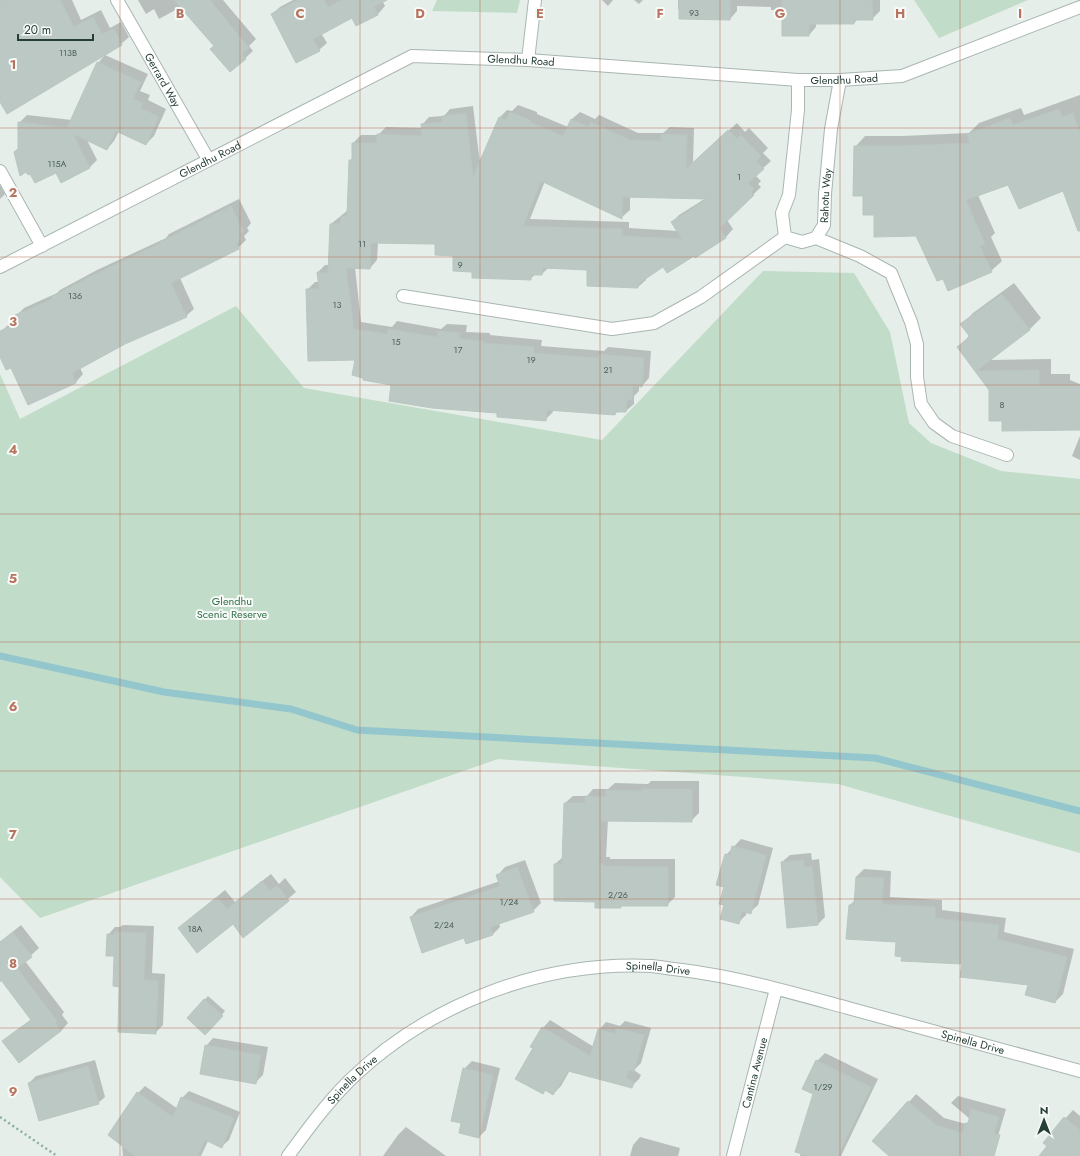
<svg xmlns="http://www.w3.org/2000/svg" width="1080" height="1156" viewBox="0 0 1080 1156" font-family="Jost,sans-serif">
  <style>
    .green { fill: #c1dcc8 }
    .shadow { fill: #0003; fill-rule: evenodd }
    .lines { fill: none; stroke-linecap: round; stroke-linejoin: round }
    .stream { stroke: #94c6cd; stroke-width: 7 }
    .building { fill: #bcc8c3; stroke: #b9c7c1; fill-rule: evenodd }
    .service-casing { stroke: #a9b6b1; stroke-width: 14 }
    .minor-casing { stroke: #a9b6b1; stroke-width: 14 }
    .path { stroke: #8aaea2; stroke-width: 2.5; stroke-dasharray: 2 3; stroke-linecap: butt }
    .service { stroke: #fff; stroke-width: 12 }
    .minor { stroke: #fff; stroke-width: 12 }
    .grid { fill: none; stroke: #b6745f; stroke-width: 1; stroke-opacity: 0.55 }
    .labels { text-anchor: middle; stroke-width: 4; stroke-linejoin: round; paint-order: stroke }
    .number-label { font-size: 9px; fill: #4c605a }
    .street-label { font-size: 11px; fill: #263e37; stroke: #f7faf8 }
    .park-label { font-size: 11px; fill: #34724a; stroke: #f7faf8 }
    .grid-label { font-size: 13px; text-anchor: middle; font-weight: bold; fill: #b6745f; stroke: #f7faf8; stroke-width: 4; stroke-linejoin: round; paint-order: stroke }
  </style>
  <rect width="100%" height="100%" fill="#e6eeea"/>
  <g class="green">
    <path d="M437,0H520L517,13L432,11Z"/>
    <path d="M914,0H1028L939,38Z"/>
    <path d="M763,271L854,273L890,332L909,423L931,443L1001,471L1080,479V853L838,784L498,759L40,918L0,877V374L20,419L236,306L304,388L602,440Z"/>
  </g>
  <g class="shadow">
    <path d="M0,0H72L81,20L101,10L110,28L121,22L129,37L121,44L0,100Z"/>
    <path d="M138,0H223L256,39L249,46L253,51L231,71L215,45L181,7L159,19L154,9L146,14Z"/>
    <path d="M293,0H382L385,6L378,14L356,25L352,17L321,33L327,43L319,50L272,14L280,7Z"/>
    <path d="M602,0H613L608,6Z"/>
    <path d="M634,0H643L639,4Z"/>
    <path d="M678,0H880V11L872,19H858L853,24H816V27L809,35L783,10H771V7L737,6V11L730,19L678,9Z"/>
    <path d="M105,55L148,74L140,91L150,95L148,100L166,109L154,136L146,144L119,131L114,141L107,149L87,140L97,160L89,168L56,171L19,148V123L27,115L72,120L98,63Z"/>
    <path d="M1080,95V198L1064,190L1009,183L978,195L995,233L991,237L1002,261L991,271L943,277L917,235L875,214L864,195L855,147L865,136H902L969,133L979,123L1021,108L1024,115Z"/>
    <path d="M518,105L537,112V114L568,127L572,119L580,112L595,119L599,115L638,133H663L670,127L694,128L693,163L737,123L745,132L749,128L768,148L763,153L771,161L755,175L761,181L758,184L761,187L727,220L733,229L726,237L696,257L694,255L663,266L646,278V280L638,287L588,269L548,268L542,274H536L530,279L473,271L454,255L436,244L378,242L377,260L370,268L355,267L361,322L392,327L397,321L441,329L447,324L467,325L466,332L490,333V335L542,340L541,346L604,351L608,347L651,351L649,378L642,386L639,385V391L634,396V404L626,411H618L615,414L553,409V412L545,420L498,412L392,385L356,359L307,290L315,282H319L318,272L325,265H329L331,224L348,210L350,161L353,158V143L361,135H378L386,127L422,128V125L429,117L444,116L450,109L473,106L480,164L500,117L507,110L512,111ZM545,181L622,217L630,210V196L706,198L679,215L672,222L678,231L629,228V222L530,219Z"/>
    <path d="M0,185L5,194L0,199Z"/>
    <path d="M239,199L251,223L247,228L249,231L244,236L246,240L238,248L180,278L194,309L186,316L125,343L80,368L83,374L76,382L28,404L12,367L0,355L2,331L9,324L18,320L16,316L24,308L57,293L60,290L97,270L166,238L169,234Z"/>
    <path d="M1014,283L1041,318L1029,330L989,360L1051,359V374H1070V380L1080,384V429L1003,420L990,390L958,347L970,335L962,325L973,313Z"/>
    <path d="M1080,436V460L1072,456Z"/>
    <path d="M651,781H699V813L691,821L608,820L606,857H610V859H675V897L667,905H623L620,907L596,901L555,864L563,857L565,803L573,796H587L593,789H608L615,783L648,784Z"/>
    <path d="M741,839L773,848L758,905L750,912L747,911L746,915L738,923L725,905L726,855Z"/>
    <path d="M811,853L812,860L819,859L825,917L818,924L782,862L790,855Z"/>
    <path d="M525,860L541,903L533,911L499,923L500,927L493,934L464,937L411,917L418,909L500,881L498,875L505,867Z"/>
    <path d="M864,869L891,871L890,897L942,900V910L1006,918L1004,932L1074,949L1063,994L1055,1002L1029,984L963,963L903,956L897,941L850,905L855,900L856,877Z"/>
    <path d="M271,874L279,884L285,878L296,892L244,936L233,923L187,921L225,890L235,902Z"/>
    <path d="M21,925L39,948L25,961L64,1012L62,1015L68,1023L61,1031L4,1041L11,1034L32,1019L2,979L0,980V942Z"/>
    <path d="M123,925L154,926L152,973L165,974L163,1025L155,1033L120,986L115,955L108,935L115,927H120Z"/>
    <path d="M208,996L225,1011L209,1030L188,1018Z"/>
    <path d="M550,1020L594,1047L599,1030L606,1022L620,1026L625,1021L651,1028L641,1063L634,1070L641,1075L639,1079L631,1087L570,1070L561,1086L553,1094L546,1090L543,1093L535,1048L543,1028Z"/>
    <path d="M213,1038L268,1047L263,1075L255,1083L206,1046Z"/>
    <path d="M825,1053L878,1079L841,1156H800L814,1093L817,1061Z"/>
    <path d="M95,1060L105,1097L98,1103L29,1083L36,1076Z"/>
    <path d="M472,1061L500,1068L486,1130L479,1137L462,1123L464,1069Z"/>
    <path d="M145,1086L178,1109L182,1098L189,1091L240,1112L229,1140L222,1146L208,1141L201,1156H123L122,1145L109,1135L138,1093Z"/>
    <path d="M916,1094L944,1118L966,1124L970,1119L951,1103L958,1096L1006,1109L992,1156H890L909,1102Z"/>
    <path d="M1073,1110L1080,1116V1154L1078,1156H1040L1049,1146L1044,1142Z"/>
    <path d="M406,1127L446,1156H383L398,1135Z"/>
    <path d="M640,1137L680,1148L678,1156H630L633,1145Z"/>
  </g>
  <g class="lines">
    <path class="stream" d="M0,656L164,692L291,709L357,730L875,758L1080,811"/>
  </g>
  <g class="building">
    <path d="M0,0H60L74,27L93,17L102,34L114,29L122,45L7,114L0,102Z"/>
    <path d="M174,0H210L249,48L242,54L246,59L230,72L210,49L214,46Z"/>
    <path d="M298,0H324L328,7L342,0H387L374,7L378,15L356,26L352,18L313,39L320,51L296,63L271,14Z"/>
    <path d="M679,0H730V20L679,19Z"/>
    <path d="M782,0H872L873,20H854V24H809V36H782Z"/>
    <path d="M97,62L141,82L133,99L143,103L141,108L159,117L146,145L116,131L107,150L73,134L90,168L61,183L56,173L35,183L30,174L28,175L26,172L20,176L14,152L18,149V122L67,128Z"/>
    <path d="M1059,109L1062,117L1073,113L1080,133V231H1078L1063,191L1019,209L1008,185L966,200L985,244L980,246L992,272L948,291L943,279L937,281L916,236L874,237V215H863V196H853L854,146H891L970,143L967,134L1010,118L1013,125Z"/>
    <path d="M510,112L530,120V122L563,136L571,119L588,127L591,122L630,140L661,141V134L687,135L686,169L728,130L737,139L741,135L761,156L756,161L764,169L748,183L754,189L751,192L754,195L720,228L726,238L695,258L694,256L667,273L663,267L638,284V288L587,286V270L543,268L542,275H531V280L472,278V272L453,271V256L435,255V244L371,243L370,269L346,268L354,329L387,334L388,329L437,337L438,331L460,333L459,339L483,341V343L534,347V353L599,358V354L644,358L642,387L633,386L632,400L627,399L626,412H616L615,415L547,410L546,421L497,417V413L432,408L389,401L391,385L363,380V378L352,375L355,360L308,361L306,289H319L317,272L328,273L330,224L340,223L341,216H347L349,160H352V143H377V134L422,136L421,124L442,122V116L466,113L473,177L499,117L506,120ZM541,181L622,219L623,197L707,199L671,222L682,239L622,236V229L523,226Z"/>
    <path d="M231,206L244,232L239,234L242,239L236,243L239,249L171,283L187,317L125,344L72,373L76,383L28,405L11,368L6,370L0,357V331L18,323L15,315L52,299L51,297L89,277L161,243L160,242Z"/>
    <path d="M1002,294L1030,330L976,371L1039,370V385H1080V430L1002,431V421H989V390L957,347L970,337L960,324Z"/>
    <path d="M642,789H692V822L601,821L599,864H603V866L668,867V906H621V908H595V902L554,901V864H562L564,803H585V796L606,797V790L642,791Z"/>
    <path d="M732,846L766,855L751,914L742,911L739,924L720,919L724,905L719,904L724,887L716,885L725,854L730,855Z"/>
    <path d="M804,860V867L812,866L818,925L787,928L781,862Z"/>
    <path d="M517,867L534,912L490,927L493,935L466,944L464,938L422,953L410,917L500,886L496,875Z"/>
    <path d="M856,877L884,878L882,904L935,907V918L999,925L997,939L1067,957L1055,1003L1025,995L1028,985L960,977L962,964L901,961L902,957L895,956L896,942L846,939L849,905L854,904Z"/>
    <path d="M262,881L270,891L277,885L289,901L243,938L233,924L197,953L178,928L217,897L227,909Z"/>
    <path d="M13,932L32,957L17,968L57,1021L55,1023L61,1031L19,1063L2,1041L31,1020L1,980L0,982V942Z"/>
    <path d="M114,932L146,933L144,980L158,981L156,1034L118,1032L119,987L113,986L114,956H106L107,934L114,935Z"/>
    <path d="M204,999L223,1016L205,1035L187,1018Z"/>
    <path d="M542,1027L590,1056L598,1029L615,1034L617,1028L644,1035L634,1072L629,1070L626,1078L634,1082L632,1088L568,1071L553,1095L545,1090L543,1094L515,1079L533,1048L530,1047Z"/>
    <path d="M205,1045L261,1055L256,1084L200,1074Z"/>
    <path d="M816,1060L871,1087L838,1156H809L795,1152L813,1094L802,1089Z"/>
    <path d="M88,1066L99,1104L39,1121L28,1083Z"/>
    <path d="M463,1068L493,1075L479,1138L459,1133L461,1123L451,1121Z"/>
    <path d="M137,1092L173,1117L181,1097L234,1118L222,1148L205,1140L198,1156H135L108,1135Z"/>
    <path d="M908,1101L936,1125L963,1133L965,1123L968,1124L971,1109L999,1117L994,1134L1000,1135L994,1156H889L872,1141Z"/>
    <path d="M1064,1117L1080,1130V1156H1039L1047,1146L1043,1143Z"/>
  </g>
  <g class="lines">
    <g class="service-casing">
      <g id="service">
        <path d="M0,171L42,246"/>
        <path d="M816,238L860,256L891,273L911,322L917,344V377L921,404L934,423L952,436L1007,455"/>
        <path d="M403,296L612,329L654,323L701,297L785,237"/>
      </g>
    </g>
    <g class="minor-casing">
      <g id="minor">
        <path id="s1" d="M117,0L208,159"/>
        <path d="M528,60L535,0"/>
        <path id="s2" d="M798,80V110L789,195L782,213L785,237L802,242L816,238L824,225L825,194L831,129L840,80"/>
        <path id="s3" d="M0,267L412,56L528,60L798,80H840L902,76L1080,7"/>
        <path id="s4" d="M288,1156C307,1130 326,1104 349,1081C428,1004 541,961 651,966C661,967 672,969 682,970C738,977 793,993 848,1008C925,1029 1003,1050 1080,1071"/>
        <path id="s5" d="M733,1156L776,989"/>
      </g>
    </g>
    <path class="path" d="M0,1117L57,1156"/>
    <use href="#service" class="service"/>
    <use href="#minor" class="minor"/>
  </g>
  <path class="grid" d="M120,0V1156M240,0V1156M360,0V1156M480,0V1156M600,0V1156M720,0V1156M840,0V1156M960,0V1156M0,128H1080M0,257H1080M0,385H1080M0,514H1080M0,642H1080M0,771H1080M0,899H1080M0,1028H1080"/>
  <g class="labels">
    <g class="number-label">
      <text x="694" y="16">93</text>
      <text x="68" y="56">113B</text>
      <text x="57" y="167">115A</text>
      <text x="739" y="180">1</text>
      <text x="362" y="247">11</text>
      <text x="460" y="268">9</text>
      <text x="75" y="299">136</text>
      <text x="337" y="308">13</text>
      <text x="396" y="345">15</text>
      <text x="458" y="353">17</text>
      <text x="531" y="363">19</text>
      <text x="608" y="373">21</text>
      <text x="1002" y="408">8</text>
      <text x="618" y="898">2/26</text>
      <text x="509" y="905">1/24</text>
      <text x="444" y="928">2/24</text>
      <text x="195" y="932">18A</text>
      <text x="823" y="1090">1/29</text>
    </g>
    <g class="street-label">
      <text dy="4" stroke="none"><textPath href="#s3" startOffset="572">Glendhu Road</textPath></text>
      <text dy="4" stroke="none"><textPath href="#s3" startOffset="896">Glendhu Road</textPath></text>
      <text dy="4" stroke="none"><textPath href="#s1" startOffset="92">Gerrard Way</textPath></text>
      <text dy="4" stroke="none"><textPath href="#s3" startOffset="236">Glendhu Road</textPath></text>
      <text dy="4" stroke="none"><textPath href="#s2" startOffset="236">Rahotu Way</textPath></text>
      <text dy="4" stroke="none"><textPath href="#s4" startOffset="436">Spinella Drive</textPath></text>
      <text dy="4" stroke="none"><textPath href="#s4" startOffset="760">Spinella Drive</textPath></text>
      <text dy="4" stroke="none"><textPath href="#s5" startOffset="86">Cantina Avenue</textPath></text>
      <text dy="4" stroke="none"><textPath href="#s4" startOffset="100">Spinella Drive</textPath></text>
    </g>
    <g class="park-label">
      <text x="232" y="605">Glendhu<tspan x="232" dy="13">Scenic Reserve</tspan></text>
    </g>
  </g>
  <g class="grid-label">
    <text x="180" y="18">B</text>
    <text x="300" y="18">C</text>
    <text x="420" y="18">D</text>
    <text x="540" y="18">E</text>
    <text x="660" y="18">F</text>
    <text x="780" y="18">G</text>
    <text x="900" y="18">H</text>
    <text x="1020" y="18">I</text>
    <text x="13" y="69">1</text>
    <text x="13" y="197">2</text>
    <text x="13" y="326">3</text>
    <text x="13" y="454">4</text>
    <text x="13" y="583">5</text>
    <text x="13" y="711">6</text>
    <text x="13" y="839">7</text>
    <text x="13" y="968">8</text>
    <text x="13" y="1096">9</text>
  </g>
  <g transform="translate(1044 1120)" stroke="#f7faf8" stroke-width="3" paint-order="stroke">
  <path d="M0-3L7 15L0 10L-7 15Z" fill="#263e37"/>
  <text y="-6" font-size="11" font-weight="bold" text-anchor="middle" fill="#263e37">N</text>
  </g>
  <path d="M18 34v6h75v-6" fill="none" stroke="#263e37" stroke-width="2"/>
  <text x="24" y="34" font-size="12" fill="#263e37" stroke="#f7faf8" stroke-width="3" paint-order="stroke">20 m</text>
</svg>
